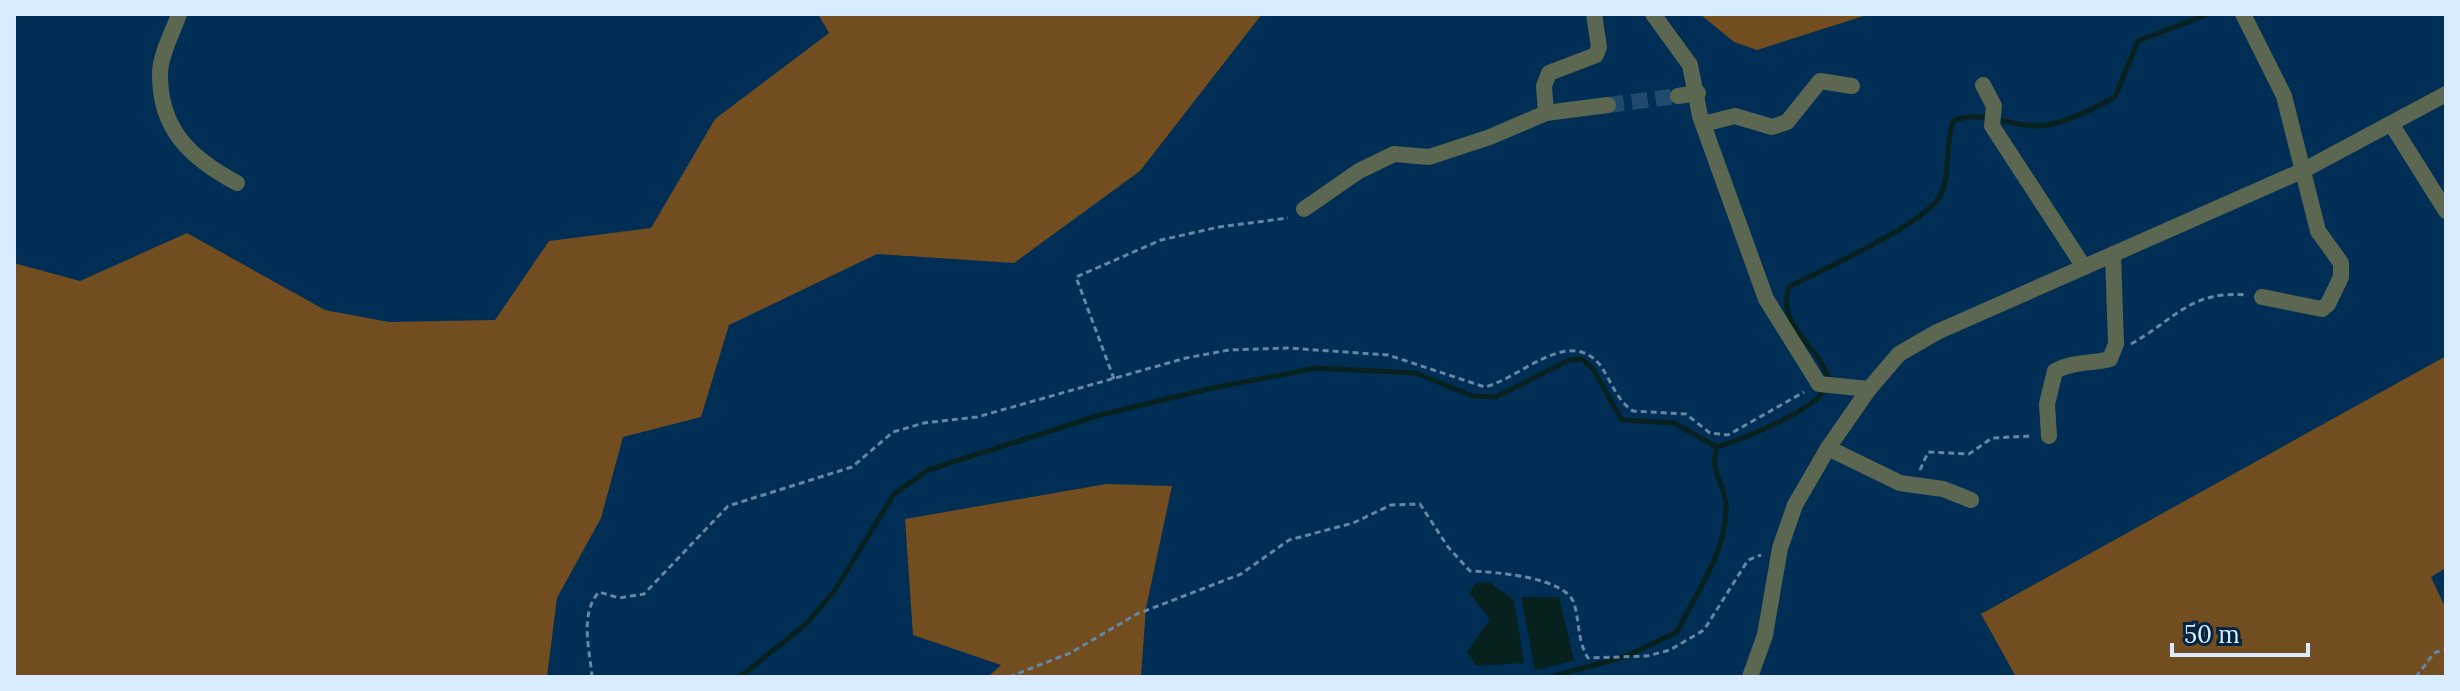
<svg xmlns="http://www.w3.org/2000/svg" width="2460" height="691" viewBox="0 0 2460 691" font-family="Lora,serif">
  <style>
    .green { fill: #714d20 }
    .water { fill: #07211f }
    .lines { fill: none; stroke-linecap: round; stroke-linejoin: round }
    .stream { stroke: #07211f; stroke-width: 5 }
    .minor-tunnel { stroke: #204a6e; stroke-width: 16; stroke-dasharray: 16 8; stroke-linecap: butt }
    .path { stroke: #6586a4; stroke-width: 3; stroke-dasharray: 6 4; stroke-linecap: butt }
    .minor { stroke: #5b6750; stroke-width: 16 }
  </style>
  <rect width="100%" height="100%" fill="#002e55"/>
  <g class="green">
    <path d="M818,14H1262L1140,171L1014,263L877,254L729,325L701,417L623,437L601,518L557,598L547,677H14V263L80,281L187,233L325,310L389,322L495,320L549,241L651,228L715,119L829,33Z"/>
    <path d="M1700,14H1870L1757,50L1734,42Z"/>
    <path d="M2446,356V568L2431,577L2446,609V677H2016L1981,614Z"/>
    <path d="M1106,484L1172,486L1146,608L1141,677H988L1001,665L913,635L905,519Z"/>
  </g>
  <g class="water">
    <path d="M1483,582L1491,583L1514,600L1524,663L1476,666L1467,652L1490,619L1469,593L1475,584Z"/>
    <path d="M1521,597H1559L1574,661L1535,670Z"/>
  </g>
  <g class="lines">
    <g class="stream">
      <path d="M1829,380C1819,345 1776,326 1789,287C1821,270 1928,223 1941,194C1951,172 1945,145 1953,121C1981,110 2004,124 2033,126C2059,127 2093,109 2115,97L2138,41L2208,14"/>
      <path d="M740,677L806,624L835,590L894,494L928,470L1097,416L1208,389L1316,368L1416,373L1472,396L1496,397L1569,360L1582,359L1593,369L1622,420L1674,423L1717,447C1741,440 1815,410 1825,389"/>
      <path d="M1550,677L1627,656L1677,632C1695,595 1728,549 1726,506C1725,481 1709,474 1717,447"/>
    </g>
    <path class="minor-tunnel" d="M1608,105L1678,96"/>
    <g class="path">
      <path d="M2131,344C2173,321 2190,290 2246,295"/>
      <path d="M1114,379L1076,277L1161,240L1219,227L1288,218"/>
      <path d="M1920,470L1928,452L1969,454L1992,438L2031,436"/>
      <path d="M592,677C590,650 579,614 599,592L619,598L644,594L728,506L852,467L893,432L924,423L977,417L1186,358L1229,350L1288,348L1388,355L1485,387C1519,379 1569,326 1600,365C1611,380 1617,401 1633,411L1686,414L1710,433L1728,435L1804,392"/>
      <path d="M1009,677L1070,653L1137,614L1241,574L1289,540L1353,523L1391,505L1420,504L1448,547L1470,571C1495,572 1565,577 1574,603C1580,623 1577,640 1588,658L1647,656L1670,650L1704,630L1748,560L1761,555"/>
      <path d="M2416,677L2434,653L2446,649"/>
    </g>
    <g class="minor">
      <path d="M179,14C173,32 160,55 160,73C159,130 192,159 237,183"/>
      <path d="M1653,14L1690,65L1700,116L1766,299L1819,384L1869,389"/>
      <path d="M2243,14L2284,96L2318,231L2341,263V277L2328,304L2322,309L2262,297"/>
      <path d="M1983,85L1994,106L1992,126L2084,267"/>
      <path d="M1678,96L1698,93"/>
      <path d="M1546,113L1544,86L1549,73L1596,55L1599,47L1594,14"/>
      <path d="M1703,124L1735,116L1772,127L1787,122L1820,81L1852,86"/>
      <path d="M2392,125L2446,211"/>
      <path d="M1304,209L1359,171L1394,154L1429,157L1490,137L1546,113L1608,105"/>
      <path d="M2049,436L2047,404L2055,371C2073,361 2091,364 2110,359L2116,344L2113,254"/>
      <path d="M1828,448L1900,483L1943,489L1971,500"/>
      <path d="M1750,677L1765,635L1780,548L1795,505L1828,448L1869,389L1899,354L1937,332L2304,170L2446,94"/>
    </g>
  </g>
  <rect width="2460" height="691" fill="none" stroke="#d8ebff" stroke-width="32"/>
  <path d="M2172 643v12h136v-12" fill="none" stroke="#d8ebff" stroke-width="4"/>
  <text x="2184" y="643" font-size="24" fill="#d8ebff" stroke="#032442" stroke-width="6" paint-order="stroke">50 m</text>
</svg>
